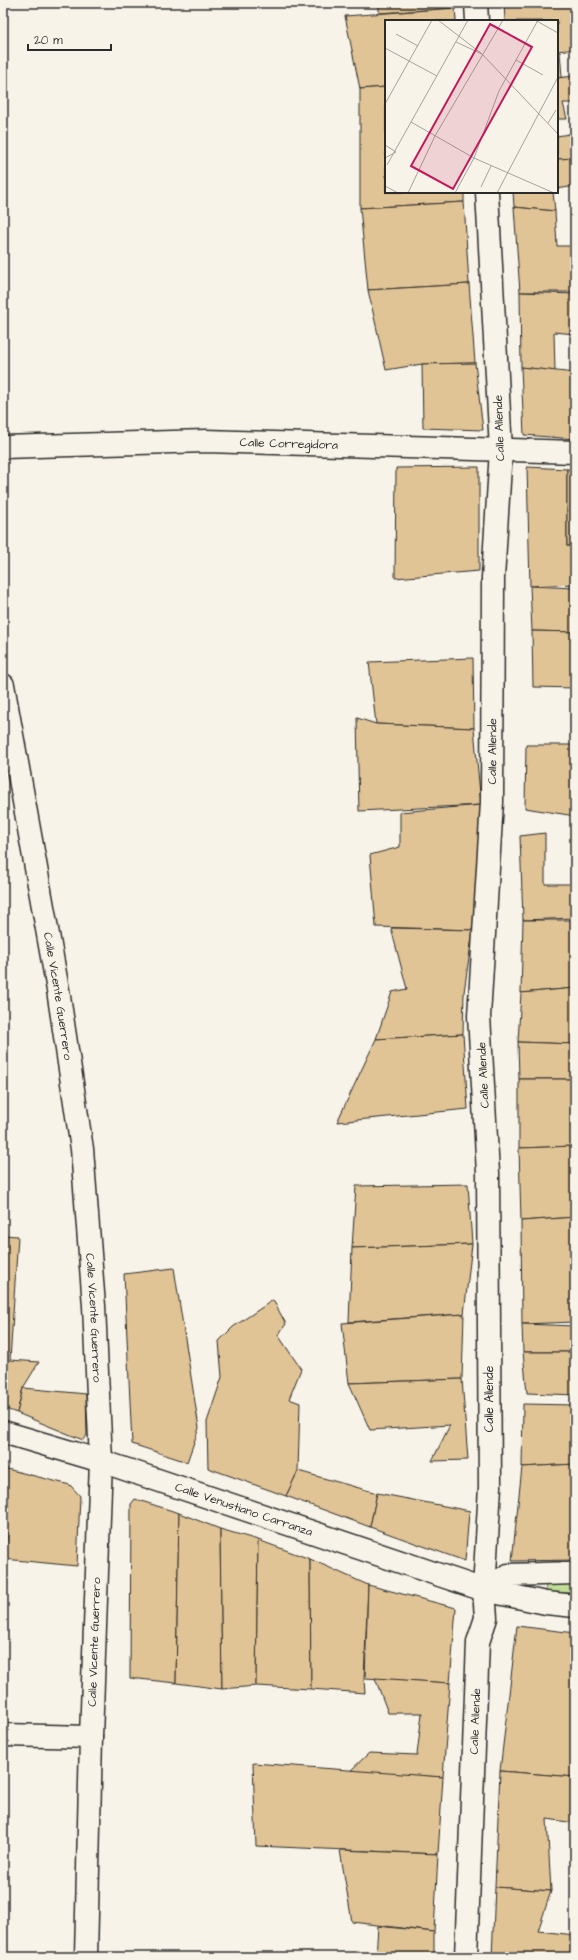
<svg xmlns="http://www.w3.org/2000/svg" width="578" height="1960" viewBox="0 0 578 1960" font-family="'Architects Daughter',sans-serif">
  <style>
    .green { fill: #c0de96; stroke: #768460 }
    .building { fill: #e1c495; stroke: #2b2b2b }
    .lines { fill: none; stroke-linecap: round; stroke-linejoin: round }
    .minor-casing { stroke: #2b2b2b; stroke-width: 25 }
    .tertiary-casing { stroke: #2b2b2b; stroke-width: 25 }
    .minor { stroke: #f7f3e8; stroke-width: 22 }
    .tertiary { stroke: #f7f3e8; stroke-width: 22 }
    .labels { text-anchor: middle; stroke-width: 3; stroke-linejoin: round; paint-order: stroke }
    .street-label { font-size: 12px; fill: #2b2b2b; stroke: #f7f3e8 }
    .inset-road { fill: none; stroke: #a5a39c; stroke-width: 1 }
    .view { fill: #c2185b; fill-opacity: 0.15; stroke: #c2185b; stroke-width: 2 }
    .inset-edge { fill: none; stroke: #2b2b2b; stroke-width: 2 }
  </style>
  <rect width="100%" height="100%" fill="#f7f3e8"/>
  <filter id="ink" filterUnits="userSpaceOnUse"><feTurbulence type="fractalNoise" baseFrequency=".025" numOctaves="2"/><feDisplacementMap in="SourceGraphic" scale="8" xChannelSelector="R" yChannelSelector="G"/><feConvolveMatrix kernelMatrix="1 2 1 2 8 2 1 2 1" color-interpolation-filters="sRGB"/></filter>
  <g filter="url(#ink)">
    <path class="green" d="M545,1581L575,1582V1593L546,1592Z"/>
    <g class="building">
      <path d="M379,3H454L455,8L379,13Z"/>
      <path d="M504,3H575V49L557,51V21H505Z"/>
      <path d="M455,8L456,21H386V87L360,89L345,16Z"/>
      <path d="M557,52H560L562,77L557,78Z"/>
      <path d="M575,76V103H563L567,119H557V78Z"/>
      <path d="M386,87V192H464V202L360,208V89Z"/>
      <path d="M575,133V158L557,159V136Z"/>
      <path d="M575,158V186L557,189V159Z"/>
      <path d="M513,192H553L555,211L514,207Z"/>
      <path d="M464,202L469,284L368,290L360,208Z"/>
      <path d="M514,207L555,211L557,246H575V292H520Z"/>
      <path d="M469,284L475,363L422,364L386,370L368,290Z"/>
      <path d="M520,292L575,294V334L554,332L555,371L521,367Z"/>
      <path d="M475,363L483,430L423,428L422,364Z"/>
      <path d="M521,367L575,373V439L524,435Z"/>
      <path d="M479,467V571L395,578L396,468Z"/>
      <path d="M527,467L567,469V546H575V584L530,586Z"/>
      <rect x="567" y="469" width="8" height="77"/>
      <path d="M530,586L575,588V632L532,631Z"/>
      <path d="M532,631L575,632V688L533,687Z"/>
      <path d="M473,658L474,728L376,724L369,662Z"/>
      <path d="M357,718L376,724L474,728L481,805L359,811Z"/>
      <path d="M526,745H575V816L525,808Z"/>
      <path d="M481,805L473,930L376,927L370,855L400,847V812Z"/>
      <path d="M545,833V884H575V918L523,920L520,836Z"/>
      <path d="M523,920H575V988L521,993Z"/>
      <path d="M391,928L473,930L464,992L463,1034L376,1039L392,992L407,989Z"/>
      <path d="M575,988V1044L518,1042L521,993Z"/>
      <path d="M463,1034L468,1109L337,1122L376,1039Z"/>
      <path d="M518,1042L575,1044V1079H519Z"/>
      <path d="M519,1079H575V1146L519,1148Z"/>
      <path d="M575,1146V1217L521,1221L519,1148Z"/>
      <path d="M468,1184L472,1244L352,1248L356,1186Z"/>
      <path d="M575,1217V1322L522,1324L521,1221Z"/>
      <path d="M3,1235L18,1236L10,1360L39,1362L23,1388L17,1413L3,1408Z"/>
      <path d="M472,1244L464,1314L349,1322L352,1248Z"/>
      <path d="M174,1268L199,1428L187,1462L132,1444L124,1274Z"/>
      <path d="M273,1300L286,1324L278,1335L301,1369L289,1399L300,1403L298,1471L286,1496L208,1468L207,1422L222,1377L219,1341L233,1327Z"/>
      <path d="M464,1314L462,1379L349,1383L342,1323Z"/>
      <path d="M522,1324L575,1326V1352H523Z"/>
      <path d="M523,1352H575V1395L527,1393Z"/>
      <path d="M462,1379L468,1460L432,1461L450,1425L370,1430L349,1383Z"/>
      <path d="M23,1388L86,1394L87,1435L83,1440L17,1413Z"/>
      <path d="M523,1404L575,1405V1464L522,1467Z"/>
      <path d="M575,1464V1560L512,1561L522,1467Z"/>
      <path d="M3,1468L70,1485L80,1496L77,1566L4,1559L8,1533H3Z"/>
      <path d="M298,1471L377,1493L370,1527L286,1496Z"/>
      <path d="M377,1493L470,1511L469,1513L465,1561L370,1527Z"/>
      <path d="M135,1499L179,1513L176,1683L130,1678L131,1504Z"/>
      <path d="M179,1513L220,1529L222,1689L176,1683Z"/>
      <path d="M220,1529L258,1540L256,1686L222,1689Z"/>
      <path d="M258,1540L310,1559L311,1689L256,1686Z"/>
      <path d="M310,1559L368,1585L364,1680L365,1693L311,1689Z"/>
      <path d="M368,1585L456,1608L450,1683L365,1678Z"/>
      <path d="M517,1626L575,1633L572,1719H575V1777L500,1771Z"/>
      <path d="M575,1649V1719H572Z"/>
      <path d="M375,1678L450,1683L443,1777L349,1772L369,1753L417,1755L422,1713H388Z"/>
      <path d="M253,1763L443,1777L438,1854L256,1846Z"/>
      <path d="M500,1771L575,1777V1823L547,1819L551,1891L495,1887Z"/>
      <path d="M340,1850L438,1854L434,1932L352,1922Z"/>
      <path d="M495,1887L551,1891L538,1931L575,1935V1957H492Z"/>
      <path d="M378,1926L434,1932V1957H376Z"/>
      <path d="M259,1954L322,1957H259Z"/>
    </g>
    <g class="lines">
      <g class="minor-casing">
        <g id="minor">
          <path d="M476,3L477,21"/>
          <path id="s1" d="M3,447L206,441L575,452"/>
          <path id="s2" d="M3,685L58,990L82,1149L94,1306L101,1461L91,1737L86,1957"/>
          <path d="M3,1735L91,1737"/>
          <path id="s3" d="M466,1957L478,1642L486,1618L484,1590L490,1487L488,1173L479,1016L492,802L493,578L501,450L487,192"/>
        </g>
      </g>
      <g class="tertiary-casing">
        <g id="tertiary">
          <path id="s4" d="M3,1432L101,1461L484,1590L546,1603L575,1606"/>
          <path d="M484,1590L508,1575L575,1573"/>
        </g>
      </g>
      <use href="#minor" class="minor"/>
      <use href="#tertiary" class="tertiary"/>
    </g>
  </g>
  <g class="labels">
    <g class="street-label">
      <text transform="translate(499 428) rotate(-92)" y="4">Calle Allende</text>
      <text dy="4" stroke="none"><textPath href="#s1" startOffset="286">Calle Corregidora</textPath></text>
      <text dy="4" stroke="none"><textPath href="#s3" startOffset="1208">Calle Allende</textPath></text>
      <text dy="4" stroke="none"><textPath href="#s2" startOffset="316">Calle Vicente Guerrero</textPath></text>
      <text transform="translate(483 1075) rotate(-93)" y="4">Calle Allende</text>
      <text dy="4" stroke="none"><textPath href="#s2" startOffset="640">Calle Vicente Guerrero</textPath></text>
      <text transform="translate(489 1399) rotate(-90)" y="4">Calle Allende</text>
      <text dy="4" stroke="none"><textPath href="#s4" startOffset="253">Calle Venustiano Carranza</textPath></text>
      <text transform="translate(94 1642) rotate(-88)" y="4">Calle Vicente Guerrero</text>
      <text dy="4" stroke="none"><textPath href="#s3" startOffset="236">Calle Allende</textPath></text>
    </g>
  </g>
  <g transform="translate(385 20)">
    <rect width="173" height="173" fill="#f7f3e8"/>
    <path class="inset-road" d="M53,0L97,34L173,114M150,0L173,13M11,14L33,26M71,22L97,34M0,28L52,56M131,40L158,55M0,84L47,0M26,102L89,138L169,173M163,103L171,90M0,125L11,132M0,138L11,132M2,145L83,0M0,166L13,173M96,167L106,146M23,173L50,116L118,0M70,173L89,138L114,71L153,0M112,173L173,57"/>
    <path class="view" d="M105,4L147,27L68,169L26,146Z"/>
    <rect width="173" height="173" class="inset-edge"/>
  </g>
  <rect width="578" height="1960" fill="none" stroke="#f7f3e8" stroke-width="16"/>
  <rect x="8" y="8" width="562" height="1944" fill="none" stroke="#2b2b2b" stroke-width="1.5" filter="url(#ink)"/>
  <path d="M28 44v6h83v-6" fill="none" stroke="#2b2b2b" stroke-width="2"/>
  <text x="34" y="44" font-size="12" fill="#2b2b2b" stroke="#f7f3e8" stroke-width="3" paint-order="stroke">20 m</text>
</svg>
